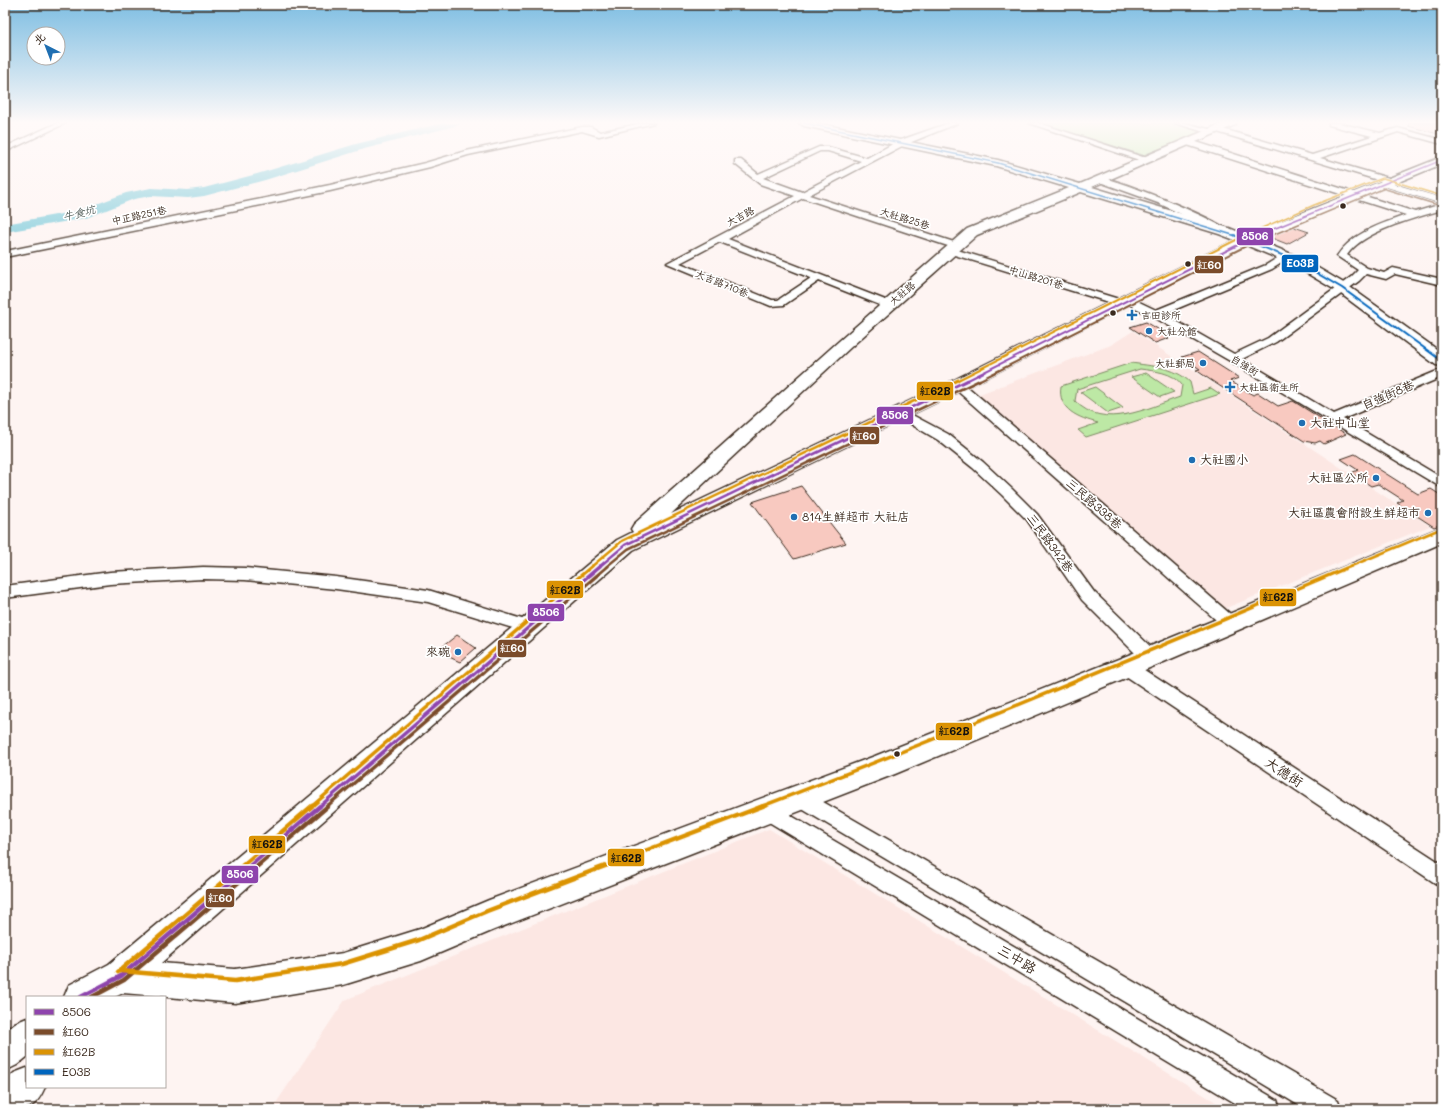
<svg xmlns="http://www.w3.org/2000/svg" width="1447" height="1114" viewBox="0 0 1447 1114" font-family="Mali,'LXGW WenKai TC',sans-serif">
  <style>
    .built { fill: #fce7e3 }
    .green { fill: #bde8a5; stroke: #7c8962; fill-rule: evenodd }
    .lines { fill: none; stroke-linecap: round; stroke-linejoin: round }
    .river { fill: #7ccad9; fill-rule: evenodd }
    .building { fill: #f8c9c0; stroke: #3b2a1e }
    .street-casing { stroke: #3b2a1e; stroke-width: 3 }
    .secondary-casing { stroke: #3b2a1e; stroke-width: 3 }
    .street { fill: #fff; fill-rule: evenodd }
    .secondary { fill: #fff; fill-rule: evenodd }
    .bus-1-far4-casing { stroke: #fff; stroke-width: 3 }
    .bus-1-far3-casing { stroke: #fff; stroke-width: 4 }
    .bus-1-far2-casing { stroke: #fff; stroke-width: 5 }
    .bus-1-far1-casing { stroke: #fff; stroke-width: 6 }
    .bus-1-casing { stroke: #fff; stroke-width: 8 }
    .bus-2-far4-casing { stroke: #fff; stroke-width: 3 }
    .bus-2-far3-casing { stroke: #fff; stroke-width: 4 }
    .bus-2-far2-casing { stroke: #fff; stroke-width: 5 }
    .bus-2-far1-casing { stroke: #fff; stroke-width: 6 }
    .bus-2-casing { stroke: #fff; stroke-width: 8 }
    .bus-3-far4-casing { stroke: #fff; stroke-width: 3 }
    .bus-3-far3-casing { stroke: #fff; stroke-width: 4 }
    .bus-3-far2-casing { stroke: #fff; stroke-width: 5 }
    .bus-3-far1-casing { stroke: #fff; stroke-width: 6 }
    .bus-3-casing { stroke: #fff; stroke-width: 8 }
    .bus-4-far1-casing { stroke: #fff; stroke-width: 3 }
    .bus-4-casing { stroke: #fff; stroke-width: 4 }
    .bus-1-far4 { stroke: #8e44ad; stroke-width: 1.5 }
    .bus-1-far3 { stroke: #8e44ad; stroke-width: 2 }
    .bus-1-far2 { stroke: #8e44ad; stroke-width: 2.5 }
    .bus-1-far1 { stroke: #8e44ad; stroke-width: 3.5 }
    .bus-1 { stroke: #8e44ad; stroke-width: 4.5 }
    .bus-2-far4 { stroke: #7a4b2a; stroke-width: 1.5 }
    .bus-2-far3 { stroke: #7a4b2a; stroke-width: 2 }
    .bus-2-far2 { stroke: #7a4b2a; stroke-width: 2.5 }
    .bus-2-far1 { stroke: #7a4b2a; stroke-width: 3.5 }
    .bus-2 { stroke: #7a4b2a; stroke-width: 4.5 }
    .bus-3-far4 { stroke: #db9304; stroke-width: 1.5 }
    .bus-3-far3 { stroke: #db9304; stroke-width: 2 }
    .bus-3-far2 { stroke: #db9304; stroke-width: 2.5 }
    .bus-3-far1 { stroke: #db9304; stroke-width: 3.5 }
    .bus-3 { stroke: #db9304; stroke-width: 4.5 }
    .bus-4-far1 { stroke: #0065bd; stroke-width: 1.5 }
    .bus-4 { stroke: #0065bd; stroke-width: 2 }
    .bus-dot { fill: #3b2a1e; stroke: #fff; stroke-width: 1.5 }
    .poi-dot { fill: #1f6fb2; stroke: #fff; stroke-width: 1.5 }
    .labels { text-anchor: middle; stroke-width: 3.5; stroke-linejoin: round; paint-order: stroke }
    .far-street-label { font-size: 10px; fill: #3b2a1e; stroke: #fff }
    .far-poi-label { font-size: 10px; fill: #3b2a1e; stroke: #fff; text-anchor: start }
    .far-water-label { font-size: 11px; font-style: italic; fill: #4e5a56; stroke: #fff }
    .street-label { font-size: 12px; fill: #3b2a1e; stroke: #fff }
    .poi-label { font-size: 12px; fill: #3b2a1e; stroke: #fff; text-anchor: start }
    .near-street-label { font-size: 14px; fill: #3b2a1e; stroke: #fff }
    .line-badge { stroke: #fff; stroke-width: 1.5 }
    .badge-label { font-size: 11px; text-anchor: middle; font-weight: bold; fill: #fff }
    .pale-badge-label { font-size: 11px; text-anchor: middle; font-weight: bold; fill: #111 }
  </style>
  <rect width="100%" height="100%" fill="#fef4f2"/>
  <filter id="ink" filterUnits="userSpaceOnUse"><feTurbulence type="fractalNoise" baseFrequency=".025" numOctaves="2"/><feDisplacementMap in="SourceGraphic" scale="8" xChannelSelector="R" yChannelSelector="G"/><feConvolveMatrix kernelMatrix="1 2 1 2 8 2 1 2 1" color-interpolation-filters="sRGB"/></filter>
  <g filter="url(#ink)">
    <g class="built">
      <path d="M1133,331L1430,526L1226,608L977,395L1111,345Z"/>
      <path d="M769,829L1227,1109H272L345,1000Z"/>
    </g>
    <g class="green">
      <path d="M1040,123H1171L1203,132L1143,155Z"/>
      <path d="M1131,363C1152,366 1174,367 1190,382L1193,394L1211,388L1220,394L1086,437L1078,430L1098,423C1079,418 1057,410 1061,386ZM1140,369C1154,371 1173,372 1182,385L1180,397C1147,408 1104,431 1075,401L1077,389Z"/>
      <path d="M1146,373L1174,392L1160,397L1131,377Z"/>
      <path d="M1095,387L1123,408L1108,413L1080,392Z"/>
    </g>
    <g class="lines">
      <path class="river" d="M443,123H460L459,125L364,149L265,180L204,196L188,198L151,196L134,199L86,218L5,232V224L78,211L126,193L151,188L188,190L204,188L257,174L356,144Z"/>
    </g>
    <g class="building">
      <path d="M1409,123H1442V135L1408,126Z"/>
      <path d="M1294,227L1309,232L1287,244L1269,237Z"/>
      <path d="M1146,322L1168,335L1165,336L1169,338L1155,343L1130,327Z"/>
      <path d="M1198,352L1239,378L1230,381L1253,395L1258,393L1278,406L1293,401L1346,434L1324,444L1320,441L1315,443L1304,441L1209,379L1196,370L1200,369L1182,357Z"/>
      <path d="M1355,454L1418,494L1431,489L1442,496V524L1434,527L1397,503L1403,500L1378,484L1371,486L1351,473L1358,470L1341,459Z"/>
      <path d="M801,486L837,532L846,543L794,559L752,502Z"/>
      <path d="M457,635L476,648L460,662L447,656L442,647Z"/>
    </g>
    <g class="lines">
      <g class="street-casing">
        <g id="street">
          <path d="M57,123H66L5,152V147Z"/>
          <path d="M642,123H654L599,136L582,131L468,155L430,167L330,191L5,257L6,251L330,185L425,163L466,151L582,127H591L600,132Z"/>
          <path d="M949,123H958L904,145L809,195L960,244V248H954L803,198L728,239L893,303L894,305L893,307H885L819,281L784,305L771,306L667,263L795,196L760,184L735,164V160H741L758,174L819,147H828L867,158L898,141ZM820,151H828L861,161L802,192L763,178ZM720,242L811,278L778,300H772L680,263Z"/>
          <path d="M1029,123H1039L1149,159L1142,161Z"/>
          <path d="M1175,123H1185L1213,130V127H1216L1312,155L1372,136L1329,125V123H1339L1380,133L1398,128L1442,140V144L1398,132L1320,158L1392,179L1393,181L1391,183L1442,198V204L1380,185L1379,183L1381,181L1214,131V134H1211Z"/>
          <path d="M1184,140H1190L1415,212L1442,204V210C1415,218 1363,231 1347,255L1367,268L1384,273L1393,268L1442,279V285L1395,274L1386,279L1366,274L1359,281L1276,342L1242,359L1334,414L1442,369V377L1343,419L1442,478V488L1230,361L1152,316L1127,304L1122,306L1118,305L948,253L946,251L951,248L954,249L1122,300L1127,297L1131,298L1156,310L1266,265L1282,255H1288L1290,257L1288,259L1272,269L1164,314L1234,354L1268,338L1351,277L1358,270L1337,256C1352,233 1381,224 1406,215L1184,144Z"/>
          <path d="M1097,177C1109,175 1216,219 1225,229L1220,232L1217,231L1158,203L1097,181Z"/>
          <path d="M958,381L962,382L1236,619L1238,623L1236,627L1230,629L1224,627L954,388L952,385Z"/>
          <path d="M901,409L948,434L983,462L1012,489L1037,514L1094,592L1156,652L1158,657L1156,662L1150,664L1144,662L1082,600L1027,520L1002,495L973,468L938,440L897,416L895,413Z"/>
          <path d="M203,567L245,568L336,577L428,590L535,623L537,627L535,631L529,633L428,602L336,589L245,580L203,579L110,584L5,598V586L110,572Z"/>
          <path d="M1126,660L1132,662L1442,864V886L1435,883L1120,672L1118,667L1120,662Z"/>
          <path d="M799,788L1338,1100L1341,1109H1305L792,803L789,797L792,791Z"/>
          <path d="M766,801L1277,1100L1280,1109H1245L759,816L756,810L759,804Z"/>
        </g>
      </g>
      <g class="secondary-casing">
        <g id="secondary">
          <path d="M799,123H817L998,160L1080,184L1223,123H1236L1235,125L1092,187L1229,228L1246,235L1442,157V164L1258,240L1301,258L1347,285L1442,353V366L1436,365L1337,291L1291,264L1246,245L964,389L633,550L161,963L235,969L343,953L420,929L489,900L875,756L1141,650L1442,527V543L1159,664L895,774L494,930L421,961L343,985L235,1003L123,993L115,997H64L69,985L109,964L617,540L633,532L631,529L634,524L839,341L967,229L1069,188L996,166L804,126ZM1081,192L1219,234L1235,240L952,381L671,514L851,347L977,235Z"/>
          <path d="M27,1018V1057L17,1065L5,1071V1031L15,1023Z"/>
          <path d="M27,1068V1087H45C35,1110 28,1109 5,1109V1081L14,1073Z"/>
        </g>
      </g>
      <use href="#street" class="street"/>
      <use href="#secondary" class="secondary"/>
      <g class="bus-1-far4-casing">
        <path id="bus-1-far4" d="M1256,236L1442,160"/>
      </g>
      <g class="bus-1-far3-casing">
        <path id="bus-1-far3" d="M966,381L1258,235"/>
      </g>
      <g class="bus-1-far2-casing">
        <path id="bus-1-far2" d="M599,567L625,545L968,380"/>
      </g>
      <g class="bus-1-far1-casing">
        <path id="bus-1-far1" d="M319,807L600,566"/>
      </g>
      <g class="bus-1-casing">
        <path id="bus-1" d="M81,997L121,976L320,806"/>
      </g>
      <g class="bus-2-far4-casing">
        <g id="bus-2-far4">
          <path d="M1382,188L1441,206"/>
          <path d="M1270,236L1385,188"/>
        </g>
      </g>
      <g class="bus-2-far3-casing">
        <path id="bus-2-far3" d="M978,381L1248,245L1272,235"/>
      </g>
      <g class="bus-2-far2-casing">
        <path id="bus-2-far2" d="M606,567L628,549L980,380"/>
      </g>
      <g class="bus-2-far1-casing">
        <path id="bus-2-far1" d="M326,807L608,566"/>
      </g>
      <g class="bus-2-casing">
        <path id="bus-2" d="M92,997L124,980L328,806"/>
      </g>
      <g class="bus-3-far4-casing">
        <path id="bus-3-far4" d="M1244,236L1314,205L1383,178L1442,196"/>
      </g>
      <g class="bus-3-far3-casing">
        <path id="bus-3-far3" d="M956,381L1246,235"/>
      </g>
      <g class="bus-3-far2-casing">
        <g id="bus-3-far2">
          <path d="M591,567L622,541L958,380"/>
          <path d="M1349,567L1440,529"/>
        </g>
      </g>
      <g class="bus-3-far1-casing">
        <g id="bus-3-far1">
          <path d="M311,807L592,566"/>
          <path d="M760,807C959,731 1155,649 1351,566"/>
        </g>
      </g>
      <g class="bus-3-casing">
        <g id="bus-3">
          <path d="M121,971L235,981L342,964L419,940L487,911L763,806"/>
          <path d="M118,972L312,806"/>
        </g>
      </g>
      <g class="bus-4-far1-casing">
        <path id="bus-4-far1" d="M804,123L998,163L1236,236"/>
      </g>
      <g class="bus-4-casing">
        <path id="bus-4" d="M1234,235L1296,261L1342,288L1442,361"/>
      </g>
      <use href="#bus-1-far4" class="bus-1-far4"/>
      <use href="#bus-1-far3" class="bus-1-far3"/>
      <use href="#bus-1-far2" class="bus-1-far2"/>
      <use href="#bus-1-far1" class="bus-1-far1"/>
      <use href="#bus-1" class="bus-1"/>
      <use href="#bus-2-far4" class="bus-2-far4"/>
      <use href="#bus-2-far3" class="bus-2-far3"/>
      <use href="#bus-2-far2" class="bus-2-far2"/>
      <use href="#bus-2-far1" class="bus-2-far1"/>
      <use href="#bus-2" class="bus-2"/>
      <use href="#bus-3-far4" class="bus-3-far4"/>
      <use href="#bus-3-far3" class="bus-3-far3"/>
      <use href="#bus-3-far2" class="bus-3-far2"/>
      <use href="#bus-3-far1" class="bus-3-far1"/>
      <use href="#bus-3" class="bus-3"/>
      <use href="#bus-4-far1" class="bus-4-far1"/>
      <use href="#bus-4" class="bus-4"/>
    </g>
  </g>
  <linearGradient id="sky" x2="0" y2="1"><stop stop-color="#7dbde2"/><stop offset="0.44" stop-color="#fffaf9"/><stop offset="1" stop-color="#fffaf9" stop-opacity="0"/></linearGradient>
  <rect width="1447" height="278" fill="url(#sky)"/>
  <g class="bus-dot">
    <circle cx="1343" cy="206" r="3.5"/>
    <circle cx="1188" cy="264" r="3.5"/>
    <circle cx="1113" cy="313" r="3.5"/>
    <circle cx="897" cy="754" r="3.5"/>
  </g>
  <g class="poi-dot">
    <path d="M1130 309h4v4h4v4h-4v4h-4v-4h-4v-4h4z"/>
    <circle cx="1149" cy="331" r="4"/>
    <circle cx="1203" cy="363" r="4"/>
    <path d="M1228 381h4v4h4v4h-4v4h-4v-4h-4v-4h4z"/>
    <circle cx="1302" cy="423" r="4"/>
    <circle cx="1192" cy="460" r="4"/>
    <circle cx="1376" cy="478" r="4"/>
    <circle cx="1428" cy="513" r="4"/>
    <circle cx="794" cy="517" r="4"/>
    <circle cx="458" cy="652" r="4"/>
  </g>
  <g class="labels">
    <g class="far-street-label">
      <text transform="translate(139 215) rotate(-12)" y="4">中正路251巷</text>
      <text transform="translate(740 216) rotate(-28)" y="4">大吉路</text>
      <text transform="translate(905 218) rotate(17)" y="4">大社路25巷</text>
      <text transform="translate(1036 277) rotate(17)" y="4">中山路201巷</text>
      <text transform="translate(722 283) rotate(22)" y="4">大吉路710巷</text>
      <text transform="translate(902 293) rotate(-41)" y="4">大社路</text>
      <text transform="translate(1245 365) rotate(31)" y="4">自強街</text>
    </g>
    <g class="far-poi-label">
      <text x="1141" y="319">吉田診所</text>
      <text x="1157" y="335">大社分館</text>
      <text x="1195" y="367" text-anchor="end">大社郵局</text>
      <text x="1239" y="391">大社區衛生所</text>
    </g>
    <g class="far-water-label">
      <text transform="translate(79 213) rotate(-14)" y="4">牛食坑</text>
    </g>
    <g class="street-label">
      <text transform="translate(1388 395) rotate(-23)" y="4">自強街8巷</text>
      <text transform="translate(1094 504) rotate(41)" y="4">三民路338巷</text>
      <text transform="translate(1050 543) rotate(54)" y="4">三民路342巷</text>
    </g>
    <g class="poi-label">
      <text x="1310" y="427">大社中山堂</text>
      <text x="1200" y="464">大社國小</text>
      <text x="1368" y="482" text-anchor="end">大社區公所</text>
      <text x="1420" y="517" text-anchor="end">大社區農會附設生鮮超市</text>
      <text x="802" y="521">814生鮮超市 大社店</text>
      <text x="450" y="656" text-anchor="end">來碗</text>
    </g>
    <g class="near-street-label">
      <text transform="translate(1284 772) rotate(33)" y="5">大德街</text>
      <text transform="translate(1017 959) rotate(31)" y="5">三中路</text>
    </g>
  </g>
  <g class="line-badge">
    <rect x="1236" y="227" width="38" height="19" rx="4" fill="#8e44ad"/>
    <rect x="1281" y="254" width="38" height="19" rx="4" fill="#0065bd"/>
    <rect x="1194" y="255" width="30" height="19" rx="4" fill="#7a4b2a"/>
    <rect x="916" y="381" width="38" height="20" rx="4" fill="#db9304"/>
    <rect x="876" y="406" width="38" height="19" rx="4" fill="#8e44ad"/>
    <rect x="849" y="426" width="31" height="19" rx="4" fill="#7a4b2a"/>
    <rect x="546" y="580" width="38" height="19" rx="4" fill="#db9304"/>
    <rect x="1259" y="588" width="38" height="19" rx="4" fill="#db9304"/>
    <rect x="527" y="603" width="38" height="19" rx="4" fill="#8e44ad"/>
    <rect x="497" y="639" width="30" height="19" rx="4" fill="#7a4b2a"/>
    <rect x="935" y="722" width="38" height="19" rx="4" fill="#db9304"/>
    <rect x="248" y="835" width="38" height="19" rx="4" fill="#db9304"/>
    <rect x="607" y="848" width="38" height="19" rx="4" fill="#db9304"/>
    <rect x="221" y="865" width="38" height="19" rx="4" fill="#8e44ad"/>
    <rect x="205" y="888" width="30" height="20" rx="4" fill="#7a4b2a"/>
  </g>
  <g class="badge-label">
    <text x="1255" y="240">8506</text>
    <text x="1300" y="267">E03B</text>
    <text x="1209" y="269">紅60</text>
    <text x="895" y="419">8506</text>
    <text x="864" y="440">紅60</text>
    <text x="546" y="616">8506</text>
    <text x="512" y="652">紅60</text>
    <text x="240" y="878">8506</text>
    <text x="220" y="902">紅60</text>
  </g>
  <g class="pale-badge-label">
    <text x="935" y="395">紅62B</text>
    <text x="565" y="594">紅62B</text>
    <text x="1278" y="601">紅62B</text>
    <text x="954" y="735">紅62B</text>
    <text x="267" y="848">紅62B</text>
    <text x="626" y="862">紅62B</text>
  </g>
  <rect width="1447" height="1114" fill="none" stroke="#fff" stroke-width="20"/>
  <rect x="10" y="10" width="1427" height="1094" fill="none" stroke="#3b2a1e" stroke-width="1.5" filter="url(#ink)"/>
  <rect x="26" y="996" width="140" height="92" fill="#ffffff" stroke="#b1aaa5"/>
  <rect x="34" y="1009" width="20" height="6" fill="#8e44ad" stroke="#b1aaa5"/>
  <text x="62" y="1016" font-size="12" fill="#3b2a1e">8506</text>
  <rect x="34" y="1029" width="20" height="6" fill="#7a4b2a" stroke="#b1aaa5"/>
  <text x="62" y="1036" font-size="12" fill="#3b2a1e">紅60</text>
  <rect x="34" y="1049" width="20" height="6" fill="#db9304" stroke="#b1aaa5"/>
  <text x="62" y="1056" font-size="12" fill="#3b2a1e">紅62B</text>
  <rect x="34" y="1069" width="20" height="6" fill="#0065bd" stroke="#b1aaa5"/>
  <text x="62" y="1076" font-size="12" fill="#3b2a1e">E03B</text>
  <g transform="translate(46 46) rotate(318)"><circle r="19" fill="#ffffff" stroke="#b1aaa5"/>
  <path d="M0-3L7 15L0 10L-7 15Z" fill="#1f6fb2"/>
  <text y="-6" font-size="11" font-weight="bold" text-anchor="middle" fill="#3b2a1e">北</text>
  </g>
</svg>
